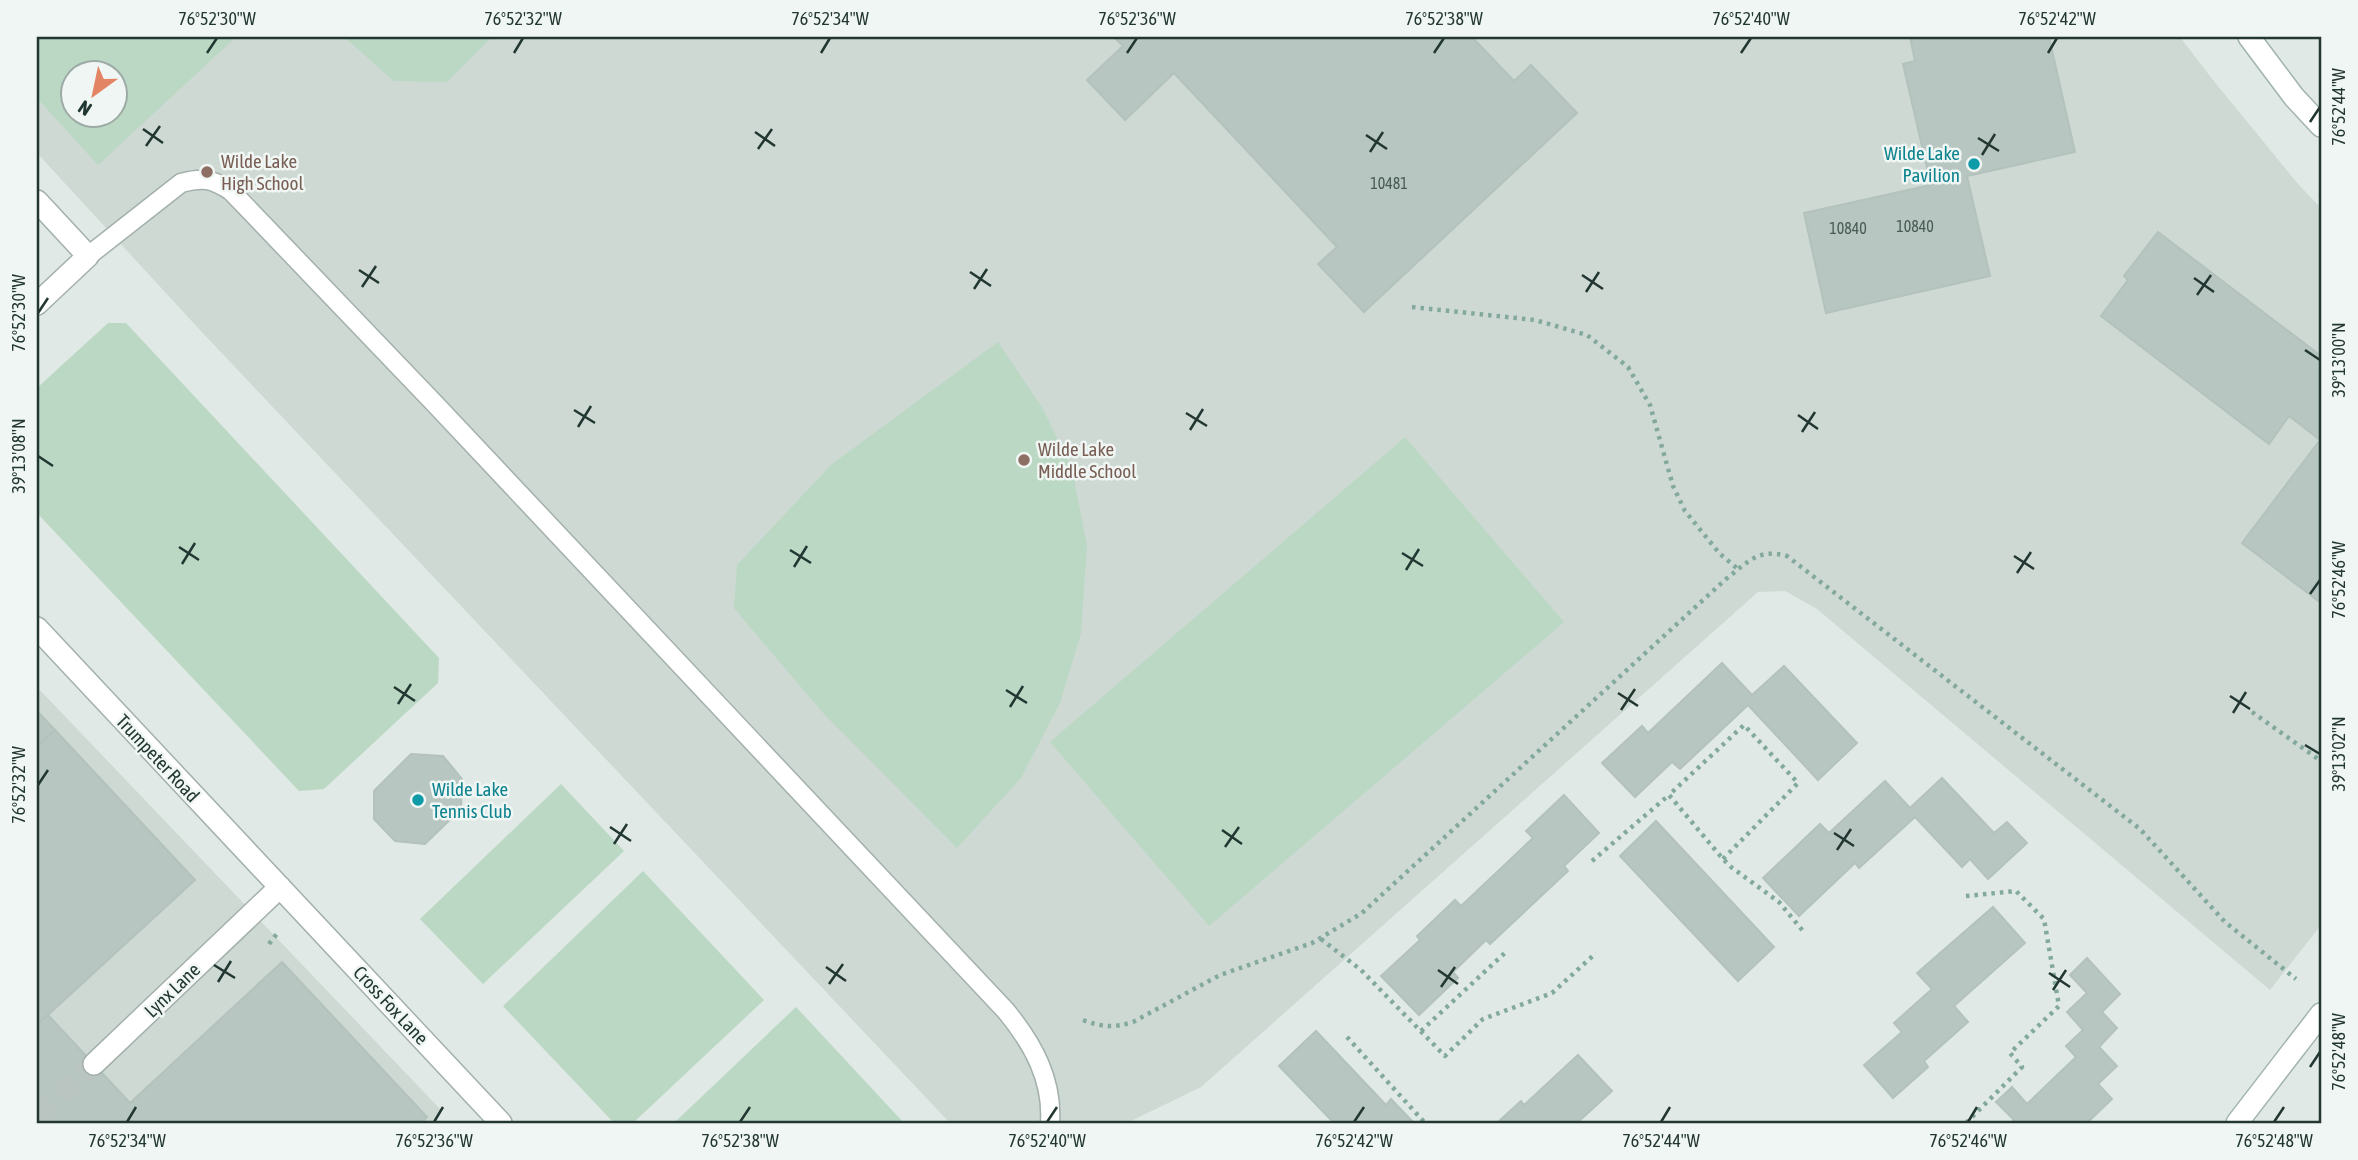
<svg xmlns="http://www.w3.org/2000/svg" width="2358" height="1160" viewBox="0 0 2358 1160" font-family="'Asap Condensed',sans-serif">
  <style>
    .built { fill: #ced9d4; fill-rule: evenodd }
    .green { fill: #bad8c3; fill-rule: evenodd }
    .building { fill: #b8c6c1; stroke: #b3c2bc; stroke-width: 2 }
    .lines { fill: none; stroke-linecap: round; stroke-linejoin: round }
    .street-tunnel { stroke: #bac5c1; stroke-width: 21; stroke-dasharray: 21 10; stroke-linecap: butt }
    .lane-casing { stroke: #a3b0ac; stroke-width: 21 }
    .street-casing { stroke: #a3b0ac; stroke-width: 24 }
    .secondary-casing { stroke: #a0b4ad; stroke-width: 24 }
    .path { stroke: #83a99e; stroke-width: 4.5; stroke-dasharray: 3.5 5; stroke-linecap: butt }
    .lane { stroke: #fff; stroke-width: 18 }
    .street { stroke: #fff; stroke-width: 21 }
    .secondary { stroke: #fff; stroke-width: 21 }
    .ticks { fill: none; stroke: #223732; stroke-width: 2.5 }
    .culture-dot { fill: #0f9aa8; stroke: #f0f6f3; stroke-width: 2.5 }
    .education-dot { fill: #8d6e63; stroke: #f0f6f3; stroke-width: 2.5 }
    .labels { text-anchor: middle; stroke-width: 5; stroke-linejoin: round; paint-order: stroke }
    .number-label { font-size: 16px; fill: #485b56 }
    .culture-label { font-size: 19px; fill: #0d838f; stroke: #f0f6f3; text-anchor: end }
    .education-label { font-size: 19px; fill: #785e54; stroke: #f0f6f3; text-anchor: start }
    .street-label { font-size: 19px; fill: #223732; stroke: #f0f6f3 }
    .neatline { fill: none; stroke: #223732; stroke-width: 2.5 }
    .ticks-label { font-size: 18px; text-anchor: middle; fill: #223732 }
  </style>
  <rect width="100%" height="100%" fill="#e0e9e5"/>
  <g class="built">
    <path d="M37,37H2180L2213,80L2298,184L2321,208V925L2270,990L1817,609L1785,591L1758,592L1201,1087L1127,1123H950L199,329L37,153ZM74,74H116V116H74Z"/>
    <path d="M37,687L442,1111L430,1123H37Z"/>
  </g>
  <g class="green">
    <path d="M37,37H236L98,165L37,98ZM74,74H116V116H74Z"/>
    <path d="M344,37H492L447,82L394,81Z"/>
    <path d="M108,323H126L439,658L438,683L324,789L299,791L37,513V388Z"/>
    <path d="M998,342L1043,409L1072,469L1087,546L1081,633L1060,703L1021,778L957,848L823,713L734,608L737,565L832,464Z"/>
    <path d="M1405,437L1564,622L1209,926L1050,742Z"/>
    <path d="M561,784L624,851L483,984L420,919Z"/>
    <path d="M643,871L764,1000L633,1123H614L503,1006Z"/>
    <path d="M796,1007L904,1123H674Z"/>
  </g>
  <g class="building">
    <path d="M1114,37H1472L1514,81L1531,65L1577,113L1364,312L1318,264L1337,247L1174,73L1125,120L1087,80L1123,46Z"/>
    <path d="M1910,37H2049L2075,152L1967,176L1990,276L1826,313L1804,213L1931,185L1903,64L1915,61Z"/>
    <path d="M2158,232L2321,356V603L2242,543L2320,440L2289,416L2269,444L2101,316L2128,280L2124,276Z"/>
    <path d="M1722,663L1752,695L1784,666L1857,743L1818,780L1748,705L1680,769L1672,762L1635,797L1602,763L1642,726L1648,733Z"/>
    <path d="M37,711L55,730L37,747Z"/>
    <path d="M55,730L195,880L37,1025V747Z"/>
    <path d="M411,754L443,756L462,779L461,809L425,844L395,841L374,819V791Z"/>
    <path d="M1942,778L1994,833L2007,822L2027,843L1988,879L1970,859L1962,867L1915,817L1859,868L1855,863L1799,916L1763,878L1820,824L1829,833L1885,781L1910,808Z"/>
    <path d="M1564,795L1599,833L1564,866L1568,871L1490,944L1486,940L1453,972L1458,978L1419,1015L1381,976L1420,940L1417,936L1455,900L1461,906L1533,838L1526,831Z"/>
    <path d="M1656,821L1774,947L1738,981L1620,856Z"/>
    <path d="M1993,907L2025,943L1954,1006L1968,1022L1924,1061L1928,1067L1893,1098L1864,1065L1902,1032L1894,1023L1932,989L1917,973Z"/>
    <path d="M2087,958L2120,994L2102,1012L2117,1028L2099,1047L2117,1066L2098,1084L2112,1099L2087,1123H2010L2014,1120L1996,1102L2012,1087L2027,1104L2076,1057L2066,1046L2083,1030L2067,1012L2087,993L2070,975Z"/>
    <path d="M282,962L427,1117L421,1123H37V1025L48,1015L130,1103Z"/>
    <path d="M1316,1031L1386,1105L1391,1099L1414,1123H1334L1279,1066Z"/>
    <path d="M1578,1055L1612,1091L1577,1123H1497L1521,1101L1524,1105Z"/>
  </g>
  <g class="lines">
    <path class="street-tunnel" d="M37,1117L94,1064"/>
    <g class="lane-casing">
      <path id="lane" d="M88,256L181,183C204,177 212,179 231,191L436,405L1006,1011C1033,1044 1053,1080 1050,1123"/>
    </g>
    <g class="street-casing">
      <g id="street">
        <path d="M37,201L88,256L37,304"/>
        <path d="M37,628L501,1123"/>
        <path d="M94,1064L280,887"/>
      </g>
    </g>
    <g class="secondary-casing">
      <g id="secondary">
        <path d="M2249,37L2294,97L2321,126"/>
        <path d="M2237,1123L2321,1014"/>
      </g>
    </g>
    <g class="path">
      <path d="M1412,307L1535,320L1587,335L1628,367L1650,405L1673,486L1685,511L1720,554L1738,569"/>
      <path d="M2252,712L2321,761"/>
      <path d="M1723,859L1798,783L1744,725L1669,795L1723,859L1731,867L1779,902L1803,931"/>
      <path d="M1592,861L1669,795"/>
      <path d="M1966,896L2016,891L2044,919L2059,1006L2010,1053L2022,1067L1966,1123"/>
      <path d="M1321,939L1361,970L1445,1056L1483,1019L1552,993L1596,953"/>
      <path d="M269,944L279,931"/>
      <path d="M1083,1020C1101,1027 1114,1028 1133,1022L1220,975L1312,943L1362,913L1726,579C1748,562 1758,548 1787,556L2140,829L2225,922L2296,979"/>
      <path d="M1421,1031L1508,950"/>
      <path d="M1347,1037L1425,1123"/>
    </g>
    <use href="#lane" class="lane"/>
    <use href="#street" class="street"/>
    <use href="#secondary" class="secondary"/>
  </g>
  <path class="ticks" d="M207,53L217,38M514,53L523,38M821,53L830,38M1127,53L1137,38M1434,53L1444,38M1741,53L1751,38M2048,53L2057,38M2310,122L2320,107M143,129L163,143M755,132L775,146M1366,135L1387,149M1978,138L1999,151M146,146L160,126M758,149L772,129M1370,152L1383,132M1982,155L1995,134M359,270L379,283M970,272L991,286M1582,275L1603,289M2194,278L2214,292M362,287L376,266M974,289L987,269M1586,292L1599,272M2197,295L2211,275M38,313L48,298M2305,350L2320,360M574,410L595,423M1186,413L1207,426M1798,415L1818,429M578,427L591,406M1190,430L1203,409M1802,432L1815,412M38,456L53,466M179,547L199,560M790,550L811,563M1402,553L1423,566M2014,556L2034,569M182,564L195,543M794,567L807,546M1406,570L1419,549M2017,573L2031,552M2310,594L2320,580M394,687L415,701M1006,690L1027,703M1618,693L1638,706M2230,696L2250,709M398,704L411,684M1010,707L1023,686M1621,710L1635,689M2233,713L2246,692M2305,745L2320,754M38,785L48,770M610,827L631,841M1222,830L1242,844M1834,833L1854,846M614,844L627,824M1225,847L1239,827M1837,850L1851,829M214,965L235,978M826,967L846,981M1438,970L1458,984M2049,973L2070,987M218,982L231,961M829,984L843,964M1441,987L1455,967M2053,990L2066,970M2310,1067L2320,1052M127,1122L136,1107M434,1122L443,1107M740,1122L750,1107M1047,1122L1057,1107M1354,1122L1364,1107M1661,1122L1670,1107M1968,1122L1977,1107M2274,1122L2284,1107"/>
  <g class="culture-dot">
    <circle cx="1974" cy="164" r="7"/>
    <circle cx="418" cy="800" r="7"/>
  </g>
  <g class="education-dot">
    <circle cx="207" cy="172" r="7"/>
    <circle cx="1024" cy="460" r="7"/>
  </g>
  <g class="labels">
    <g class="number-label">
      <text x="1389" y="189">10481</text>
      <text x="1915" y="232">10840</text>
      <text x="1848" y="234">10840</text>
    </g>
    <g class="culture-label">
      <text x="1960" y="160">Wilde Lake<tspan x="1960" dy="22">Pavilion</tspan></text>
      <text x="432" y="796" text-anchor="start">Wilde Lake<tspan x="432" dy="22">Tennis Club</tspan></text>
    </g>
    <g class="education-label">
      <text x="221" y="168">Wilde Lake<tspan x="221" dy="22">High School</tspan></text>
      <text x="1038" y="456">Wilde Lake<tspan x="1038" dy="22">Middle School</tspan></text>
    </g>
    <g class="street-label">
      <text transform="translate(158 758) rotate(47)" y="7">Trumpeter Road</text>
      <text transform="translate(172 990) rotate(-44)" y="7">Lynx Lane</text>
      <text transform="translate(391 1005) rotate(47)" y="7">Cross Fox Lane</text>
    </g>
  </g>
  <rect width="2358" height="1160" fill="none" stroke="#f0f6f3" stroke-width="77"/>
  <g transform="translate(94 94) rotate(213)"><circle r="33" fill="#f0f6f3" stroke="#9eaaa6" stroke-width="2"/>
  <path d="M0-5L12 26L0 18L-12 26Z" fill="#e38564"/>
  <text y="-10" font-size="19" font-weight="bold" text-anchor="middle" fill="#223732">N</text>
  </g>
  <rect x="38" y="38" width="2282" height="1084" class="neatline"/>
  <g class="ticks-label">
    <text x="217" y="25">76°52'30"W</text>
    <text x="523" y="25">76°52'32"W</text>
    <text x="830" y="25">76°52'34"W</text>
    <text x="1137" y="25">76°52'36"W</text>
    <text x="1444" y="25">76°52'38"W</text>
    <text x="1751" y="25">76°52'40"W</text>
    <text x="2057" y="25">76°52'42"W</text>
    <text transform="translate(2339 107) rotate(-90)" y="6">76°52'44"W</text>
    <text transform="translate(19 313) rotate(-90)" y="6">76°52'30"W</text>
    <text transform="translate(2339 360) rotate(-90)" y="6">39°13'00"N</text>
    <text transform="translate(19 456) rotate(-90)" y="6">39°13'08"N</text>
    <text transform="translate(2339 580) rotate(-90)" y="6">76°52'46"W</text>
    <text transform="translate(2339 754) rotate(-90)" y="6">39°13'02"N</text>
    <text transform="translate(19 785) rotate(-90)" y="6">76°52'32"W</text>
    <text transform="translate(2339 1052) rotate(-90)" y="6">76°52'48"W</text>
    <text x="127" y="1147">76°52'34"W</text>
    <text x="434" y="1147">76°52'36"W</text>
    <text x="740" y="1147">76°52'38"W</text>
    <text x="1047" y="1147">76°52'40"W</text>
    <text x="1354" y="1147">76°52'42"W</text>
    <text x="1661" y="1147">76°52'44"W</text>
    <text x="1968" y="1147">76°52'46"W</text>
    <text x="2274" y="1147">76°52'48"W</text>
  </g>
</svg>
